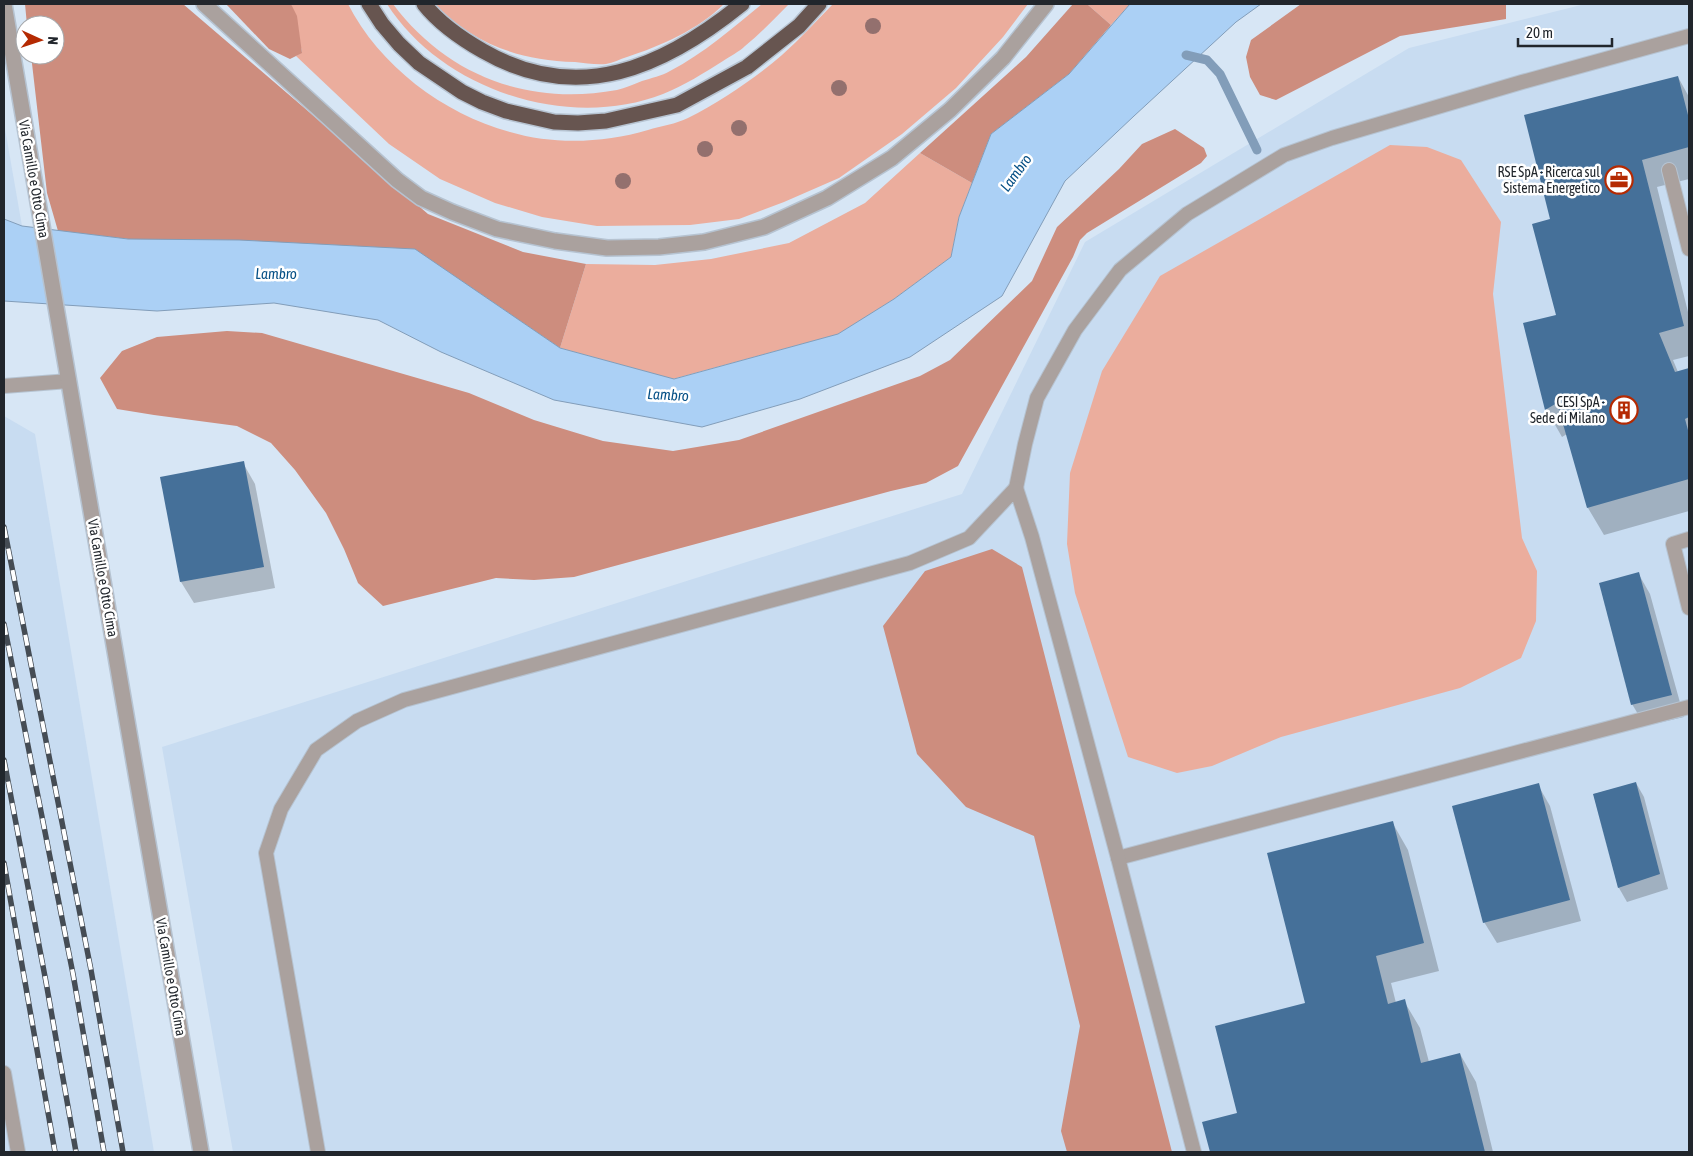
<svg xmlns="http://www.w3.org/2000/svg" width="1693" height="1156" viewBox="0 0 1693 1156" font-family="'Asap Condensed',sans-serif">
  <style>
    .built { fill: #c8dcf1 }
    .green { fill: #ebad9d }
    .forest { fill: #cd8d7e }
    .water { fill: #abd0f5; stroke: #829db9 }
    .shadow { fill: #0003 }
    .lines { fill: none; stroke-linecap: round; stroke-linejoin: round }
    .stream { stroke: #829db9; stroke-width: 9 }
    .building { fill: #457099 }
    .lane-casing { stroke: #b6c3d1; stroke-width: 16 }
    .street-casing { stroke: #b6c3d1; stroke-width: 18 }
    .highway-casing { stroke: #b6c3d1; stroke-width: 18 }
    .lane { stroke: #aaa19e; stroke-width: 14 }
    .street { stroke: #aaa19e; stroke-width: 15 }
    .highway { stroke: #675550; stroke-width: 15 }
    .rail-casing { stroke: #454c54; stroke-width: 5.5 }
    .rail { stroke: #fff; stroke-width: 4; stroke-dasharray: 11; stroke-linecap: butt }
    .tree { fill: #93706e }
    .labels { text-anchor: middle; stroke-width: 5; stroke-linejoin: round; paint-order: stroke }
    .poi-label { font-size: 14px; fill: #21262c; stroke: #fff; text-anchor: end }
    .street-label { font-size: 14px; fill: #21262c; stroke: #fff }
    .water-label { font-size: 15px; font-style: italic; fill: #065086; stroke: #fff }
  </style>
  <rect width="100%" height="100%" fill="#d7e6f5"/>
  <g class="built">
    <path d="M1585,4H1689V1152H233L162,747L962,494L1085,242L1409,48Z"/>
    <path d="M4,123L22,226L4,219Z"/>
    <path d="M4,416L35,434L154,1152H4Z"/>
  </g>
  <g class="green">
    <path d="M291,4H348C379,65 443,114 510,132C554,145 604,143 648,130C661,126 676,124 688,118C721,101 754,79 782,55C800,39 816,21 833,4H1028L1003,37L956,88L902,134L839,178L784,202L739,219L690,225L597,226L542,217L495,203L440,179L389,144L296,56L302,52Z"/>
    <path d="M387,4H393C447,76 528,106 617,90C625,88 634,84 642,81C651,78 662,76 670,71C703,54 734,27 762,4H789C775,18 761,33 745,46C739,52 730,56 723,61C704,73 685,85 663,94C568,131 442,90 387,4Z"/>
    <path d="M434,4H724C699,29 661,46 627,57C620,59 613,63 606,64C596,65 585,63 575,62C517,60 475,44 434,4Z"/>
    <path d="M1087,4H1130L1111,25Z"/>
    <path d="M1390,145L1427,147L1461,160L1501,222L1493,294L1522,538L1537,571L1536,621L1521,658L1460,688L1281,737L1212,766L1177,773L1128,757L1075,593L1067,544L1070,473L1102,371L1160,276Z"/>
    <path d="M920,153L972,183L959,217L951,257L894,299L839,334L673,379L560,348L586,264L655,265L711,259L789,243L865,203Z"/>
  </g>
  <g class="forest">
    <path d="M25,4H183L428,214L523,252L586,264L560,348L479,293L128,239L58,231L47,193L31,55H55V25H27Z"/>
    <path d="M226,4H291L297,16L302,53L290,59L269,49Z"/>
    <path d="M1073,4H1087L1111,25L1069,74L991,134L972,183L920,153L1026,57Z"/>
    <path d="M1301,4H1506V19L1400,36L1276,100L1260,95L1250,77L1246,57L1251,40Z"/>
    <path d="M1175,129L1204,148L1207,156L1201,163L1087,233L1080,240L1073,257L958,466L926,483L891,491L574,577L534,580L496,578L383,606L358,583L344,549L326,513L295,470L271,443L237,426L154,415L117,409L100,378L122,351L157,337L227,331L262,333L469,393L534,420L603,441L673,451L739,440L920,376L950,360L1032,281L1057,227L1119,169L1142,144Z"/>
    <path d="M992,549L1022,567L1172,1152H1067L1061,1131L1080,1026L1034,836L966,807L917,754L883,626L925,571Z"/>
  </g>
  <path class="water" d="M1130,4H1261L1236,22L1134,116L1065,181L1002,296L910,357L800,399L702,427L554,400L441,352L378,320L274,303L157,311L4,301V219L22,226L128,239L239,240L415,249L560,348L674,379L838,334L894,299L951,257L959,217L991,134L1069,74Z"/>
  <g class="shadow">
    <path d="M1678,77L1689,97V179L1657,187L1689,316V356L1673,360L1678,372L1689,369V511L1604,535L1588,508L1567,434L1562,437L1546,409L1557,316L1552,220Z"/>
    <path d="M243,463L255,484L275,588L194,603L181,582L162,478Z"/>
    <path d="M1638,573L1650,594L1684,717L1645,726L1632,704Z"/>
    <path d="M1636,783L1644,797L1668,889L1627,902L1619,888L1594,794Z"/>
    <path d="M1538,785L1550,806L1581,921L1497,943L1484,922Z"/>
    <path d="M1392,822L1408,850L1439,971L1391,983L1396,1003L1404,1001L1420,1028L1429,1062L1460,1054L1476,1082L1493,1152H1211L1204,1123L1239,1114L1307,1004Z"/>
  </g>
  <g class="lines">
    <path class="stream" d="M1186,55L1207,60L1220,74L1257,150"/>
  </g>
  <g class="building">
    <path d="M1678,76L1689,119V147L1642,160L1684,326L1659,333L1675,372L1689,368V417L1685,419L1689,434V479L1587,508L1557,403L1545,410L1523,323L1556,315L1532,224L1550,219L1524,115Z"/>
    <path d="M244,461L264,567L180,582L160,477Z"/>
    <path d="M1639,572L1672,695L1631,705L1599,583Z"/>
    <path d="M1636,782L1660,874L1618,888L1593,794Z"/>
    <path d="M1539,783L1570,900L1483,923L1452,806Z"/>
    <path d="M1393,821L1424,943L1376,956L1388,1004L1405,999L1421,1063L1460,1053L1485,1152H1210L1202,1122L1237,1113L1215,1026L1305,1003L1267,853Z"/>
  </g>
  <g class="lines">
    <g class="lane-casing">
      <g id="lane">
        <path d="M1669,170L1689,249"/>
        <path d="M4,386L69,381"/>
        <path d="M1016,488L1025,444L1037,398L1075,330L1120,270L1187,214L1284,155L1332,138L1522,82L1689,36"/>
        <path d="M1689,539L1673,544L1689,608"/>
        <path d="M1118,858L1689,707"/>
        <path d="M4,1073L18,1152"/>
        <path d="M318,1152L266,853L281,809L316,750L357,721L404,700L910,563L969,538L1016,488L1032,537L1118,858L1194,1152"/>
      </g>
    </g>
    <g class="street-casing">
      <g id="street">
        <path d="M4,4L201,1152"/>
        <path d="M204,4L397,180L421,198L452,212L497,229L555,241L607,248L659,247L704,242L764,227L827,198L892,158L950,110L1003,58L1046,4"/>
      </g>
    </g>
    <g class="highway-casing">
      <g id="highway">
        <path d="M369,4L382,24L399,44L419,63L462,92L482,102L506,111L554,122L578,123L606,121L677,105L747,67L799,26L819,4"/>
        <path d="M424,4C439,23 462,39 483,51C579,106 664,67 742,4"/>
      </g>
    </g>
    <use href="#lane" class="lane"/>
    <use href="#street" class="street"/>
    <use href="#highway" class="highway"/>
    <g class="rail-casing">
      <g id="rail">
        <path d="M4,527L91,970L123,1152"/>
        <path d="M4,624L73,974L104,1152"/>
        <path d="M4,760L46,982L76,1152"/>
        <path d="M4,863L55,1152"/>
      </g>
    </g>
    <use href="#rail" class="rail"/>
  </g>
  <g class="tree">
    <circle cx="873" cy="26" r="8"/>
    <circle cx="839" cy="88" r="8"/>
    <circle cx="739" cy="128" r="8"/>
    <circle cx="705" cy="149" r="8"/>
    <circle cx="623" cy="181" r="8"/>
  </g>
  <defs>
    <g id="office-ring" transform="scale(1.4375)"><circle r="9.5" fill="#fff" stroke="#b52a02" stroke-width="1.5"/><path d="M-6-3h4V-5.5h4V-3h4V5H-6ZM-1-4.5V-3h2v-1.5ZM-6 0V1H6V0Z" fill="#b52a02"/></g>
    <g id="building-ring" transform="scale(1.4375)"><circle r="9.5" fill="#fff" stroke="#b52a02" stroke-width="1.5"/><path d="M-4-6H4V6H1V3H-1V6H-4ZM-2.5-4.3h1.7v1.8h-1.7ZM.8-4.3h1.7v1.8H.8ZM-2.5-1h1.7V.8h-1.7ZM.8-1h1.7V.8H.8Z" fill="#b52a02"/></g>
  </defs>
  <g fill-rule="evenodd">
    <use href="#office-ring" x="1619" y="180"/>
    <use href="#building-ring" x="1624" y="410"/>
  </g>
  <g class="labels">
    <g class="poi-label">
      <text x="1600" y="177">RSE SpA - Ricerca sul<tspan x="1600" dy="16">Sistema Energetico</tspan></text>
      <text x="1605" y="407">CESI SpA -<tspan x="1605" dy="16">Sede di Milano</tspan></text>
    </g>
    <g class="street-label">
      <text transform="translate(34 179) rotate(80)" y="5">Via Camillo e Otto Cima</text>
      <text transform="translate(103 578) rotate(80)" y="5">Via Camillo e Otto Cima</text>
      <text transform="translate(171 977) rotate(80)" y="5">Via Camillo e Otto Cima</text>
    </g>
    <g class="water-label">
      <text transform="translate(1016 173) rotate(-54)" y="5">Lambro</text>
      <text x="276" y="279">Lambro</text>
      <text transform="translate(668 395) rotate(3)" y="5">Lambro</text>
    </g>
  </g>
  <rect width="1693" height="1156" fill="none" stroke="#21262c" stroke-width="10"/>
  <g transform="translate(40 40) rotate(93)"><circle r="24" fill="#ffffff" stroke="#a6a8ab"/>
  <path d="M0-4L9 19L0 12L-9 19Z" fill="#b52a02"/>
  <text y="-8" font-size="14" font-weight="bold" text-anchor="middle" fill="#21262c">N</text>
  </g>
  <path d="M1518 38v8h94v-8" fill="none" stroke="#21262c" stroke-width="2.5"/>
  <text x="1526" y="38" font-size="15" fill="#21262c" stroke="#ffffff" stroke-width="4" paint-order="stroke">20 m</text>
</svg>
